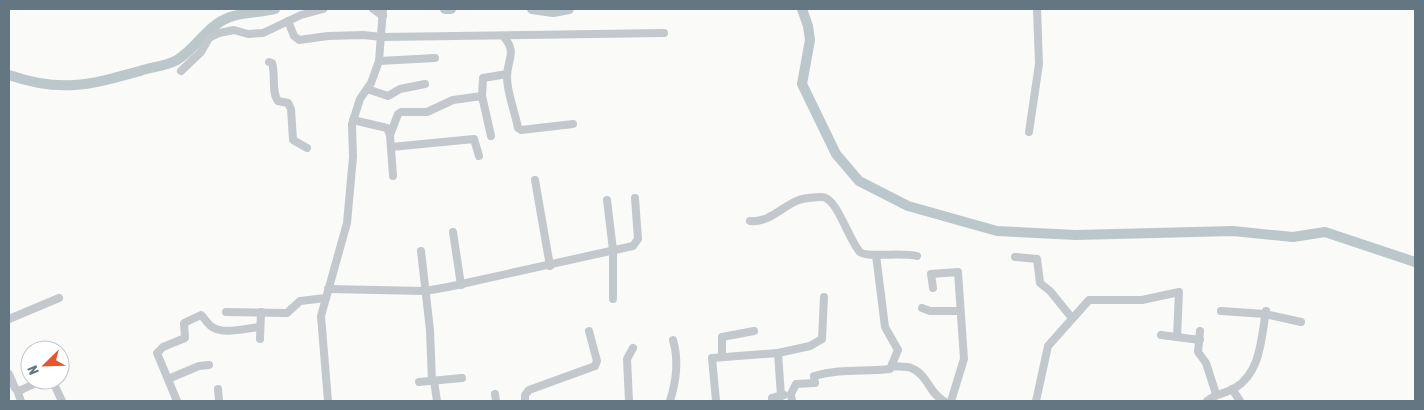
<svg xmlns="http://www.w3.org/2000/svg" width="1424" height="410" viewBox="0 0 1424 410" font-family="'Asap Condensed',sans-serif">
  <style>
    .lines { fill: none; stroke-linecap: round; stroke-linejoin: round }
    .river { stroke: #bbc7cb; stroke-width: 10 }
    .minor { stroke: #c3c8cc; stroke-width: 8 }
  </style>
  <rect width="100%" height="100%" fill="#fafaf8"/>
  <g class="lines">
    <g class="river">
      <path d="M445,9H451"/>
      <path d="M532,9L553,12L569,9"/>
      <path d="M802,9L808,26L810,40L802,84L836,154L859,181L908,206L997,231L1076,235L1233,231L1293,237L1325,232L1415,262"/>
      <path d="M9,75C61,93 89,85 140,71C151,67 167,66 177,60C197,48 207,25 230,17C244,12 260,13 275,9"/>
    </g>
    <g class="minor">
      <path d="M373,9L383,16"/>
      <path d="M288,21L294,36L299,40L328,36L363,35L382,37L664,33"/>
      <path d="M503,36C518,52 507,60 507,77C507,93 515,112 518,128L521,130L573,124"/>
      <path d="M379,61L435,58"/>
      <path d="M269,62L272,63C276,75 271,92 278,101L288,103L291,109L293,140L307,148"/>
      <path d="M181,71L201,52L209,38L219,33L234,30L248,34L263,33L301,15L323,9"/>
      <path d="M367,89L388,96L400,89L425,84"/>
      <path d="M482,96L483,78L507,74"/>
      <path d="M353,120L387,128L390,135L393,176"/>
      <path d="M1029,132L1039,64L1037,9"/>
      <path d="M390,135L398,114L401,112H427L453,100L482,96L491,136"/>
      <path d="M391,147L474,139L479,156"/>
      <path d="M535,180L550,266"/>
      <path d="M607,200L613,250V299"/>
      <path d="M750,221C770,223 782,206 799,200C804,198 817,197 822,197C837,197 849,241 860,252C866,258 903,252 917,256"/>
      <path d="M453,232L461,285"/>
      <path d="M421,251L430,330L432,381"/>
      <path d="M1015,257L1037,259L1040,283L1050,291L1072,318"/>
      <path d="M933,288L931,274L958,272L964,359L951,401"/>
      <path d="M328,289L425,291L448,287L633,246L638,239L635,198"/>
      <path d="M922,308L930,311H960"/>
      <path d="M1221,311L1265,314L1301,322"/>
      <path d="M226,312L287,313L300,301L326,298"/>
      <path d="M9,319L59,298"/>
      <path d="M1200,331L1198,352L1206,363L1216,394"/>
      <path d="M1161,335L1200,340"/>
      <path d="M260,339L261,312"/>
      <path d="M778,353L810,346L822,339L824,297"/>
      <path d="M722,357V337L754,331"/>
      <path d="M892,366C897,367 906,366 911,368C928,374 929,394 944,401"/>
      <path d="M9,374L15,388L19,391L42,380"/>
      <path d="M168,379L199,366L209,365"/>
      <path d="M52,380L62,401"/>
      <path d="M434,381L437,401"/>
      <path d="M419,382L462,378"/>
      <path d="M218,389L219,401"/>
      <path d="M1232,389L1240,401"/>
      <path d="M17,390L21,401"/>
      <path d="M495,394L496,401"/>
      <path d="M177,401L157,353L163,347L185,338L184,323L201,315C205,318 207,324 212,327C224,335 246,328 260,327"/>
      <path d="M328,401L321,316L347,223L353,157L352,124L360,99L371,83L379,61L383,9"/>
      <path d="M525,401V395L529,390L595,366L597,361L589,331"/>
      <path d="M629,401L627,359L633,348"/>
      <path d="M670,401C676,382 679,360 673,340"/>
      <path d="M716,401L712,358L778,353L781,396"/>
      <path d="M772,401V398L784,395"/>
      <path d="M792,401L791,394L796,384L815,383L814,376C841,368 863,372 890,369L898,350L885,327L876,255"/>
      <path d="M1036,401L1048,346L1089,300H1142L1179,292L1177,337"/>
      <path d="M1207,401C1217,393 1225,394 1235,388C1261,372 1261,339 1266,311"/>
    </g>
  </g>
  <rect width="1424" height="410" fill="none" stroke="#657683" stroke-width="20"/>
  <g transform="translate(45 365) rotate(247)"><circle r="24" fill="#ffffff" stroke="#c1c8cd"/>
  <path d="M0-4L9 19L0 12L-9 19Z" fill="#e4572e"/>
  <text y="-8" font-size="14" font-weight="bold" text-anchor="middle" fill="#657683">N</text>
  </g>
</svg>
